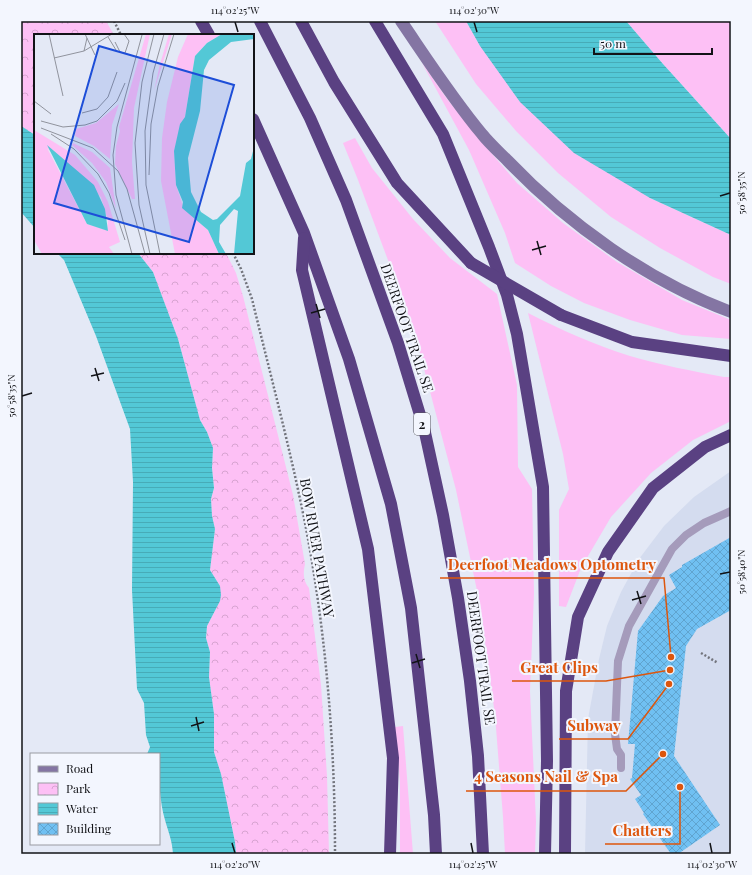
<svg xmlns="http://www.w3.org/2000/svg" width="752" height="875" viewBox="0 0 752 875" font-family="'Playfair Display',serif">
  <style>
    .built { fill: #d4dcef }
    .grass { fill: #fdc0f5 }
    .park { fill: url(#park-crowns) }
    .water { fill: url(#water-rules) }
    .building { fill: url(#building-cross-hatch) }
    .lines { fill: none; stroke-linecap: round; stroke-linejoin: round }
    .path { stroke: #72747c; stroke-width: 2.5; stroke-dasharray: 2 2; stroke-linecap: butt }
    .lane { stroke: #a59bbb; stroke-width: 8 }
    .secondary { stroke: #8475a3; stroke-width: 12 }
    .highway { stroke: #5a4182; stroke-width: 12 }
    .highway-bridge { stroke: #5a4182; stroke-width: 12 }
    .ticks { fill: none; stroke: #121317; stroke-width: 1.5 }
    .labels { text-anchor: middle; stroke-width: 4; stroke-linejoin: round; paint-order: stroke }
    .shield { fill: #f3f6fe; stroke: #56575c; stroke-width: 1 }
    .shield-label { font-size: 13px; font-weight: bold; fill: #121317 }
    .street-label { font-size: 14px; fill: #121317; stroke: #f3f6fe }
    .inset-road { fill: none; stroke: #90939d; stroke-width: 1 }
    .view { fill: #1d4ed8; fill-opacity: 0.15; stroke: #1d4ed8; stroke-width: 2 }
    .inset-edge { fill: none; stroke: #121317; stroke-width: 2 }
    .leader { fill: none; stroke: #dd560d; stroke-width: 1.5 }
    .callout-dot { fill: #dd560d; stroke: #f3f6fe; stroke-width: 1.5 }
    .callout-label { font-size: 15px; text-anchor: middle; font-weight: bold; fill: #dd560d; stroke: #f3f6fe; stroke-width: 4; stroke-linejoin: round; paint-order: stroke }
    .neatline { fill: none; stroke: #121317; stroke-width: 1.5 }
    .ticks-label { font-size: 10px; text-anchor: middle; fill: #121317 }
  </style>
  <defs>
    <pattern id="park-crowns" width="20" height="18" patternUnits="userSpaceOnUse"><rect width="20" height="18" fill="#fdc0f5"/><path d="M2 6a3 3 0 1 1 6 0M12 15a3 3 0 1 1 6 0" fill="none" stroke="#d8a4d1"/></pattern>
    <pattern id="water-rules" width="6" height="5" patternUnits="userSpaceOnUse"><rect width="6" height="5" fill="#53c8d6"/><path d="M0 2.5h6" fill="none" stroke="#47abb7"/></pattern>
    <pattern id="building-cross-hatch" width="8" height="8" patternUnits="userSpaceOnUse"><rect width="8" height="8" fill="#70c0f2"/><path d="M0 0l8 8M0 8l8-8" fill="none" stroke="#60a4cf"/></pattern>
  </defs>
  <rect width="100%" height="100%" fill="#e4e9f6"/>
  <path class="built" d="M731,471V854H585L588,719L599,659L607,626L621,592L639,559L664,526L694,497Z"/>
  <g class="grass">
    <path d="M435,21H466L480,46L650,198L731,235V284L713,277L660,248L611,217L558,173L516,131L476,84Z"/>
    <path d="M626,21H731V139L663,64Z"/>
    <path d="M422,63L447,99L480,140L517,183L563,223L617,262L682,300L731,320V339L682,335L630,320L584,303L551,286L515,263L505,233L469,150Z"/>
    <path d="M355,138L372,168L413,219L450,258L497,294L517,385L518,467L532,489L534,593L530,691L536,821L535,854H505L503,817L495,715L480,605L456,490L413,327L358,180L343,143Z"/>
    <path d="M528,313C561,330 595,345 630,356C661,365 692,371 724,377H731V421L693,440L651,473L611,517L581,568L566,607L559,606V510L569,489L563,454Z"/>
    <path d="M403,726L413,854H400V782L395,727Z"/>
  </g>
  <g class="park">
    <path d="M21,21H106L114,35H35V135L21,126Z"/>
    <path d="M138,253H226L236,273L243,296L293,495L305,564C303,574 303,580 309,588L321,685L327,776L329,854H236L235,842L221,774L214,752V714L209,677L210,652L206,638L207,626L220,601V586L210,570L215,529L212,516L211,499L214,488L212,468L213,448L207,432L200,420L178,339L153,272Z"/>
  </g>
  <g class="water">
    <path d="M466,21H626L663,64L731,139V235L650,198L574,153L520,102L480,46Z"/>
    <path d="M21,126L35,135V228L21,212Z"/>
    <path d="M57,253H138L153,272L178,339L200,420L207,432L213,448L212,468L214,488L211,499L212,516L215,529L210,570L220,586L221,595L220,601L207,626L206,638L210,652L209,677L214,714V752L221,774L235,842L236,854H173C172,840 169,834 165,820C159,799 159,776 159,754H147L150,747L146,735L144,703L137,689L132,590L133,482L130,429L96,336L64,260Z"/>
  </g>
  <path class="building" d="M731,537V610L697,629L686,646L674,756L720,825L678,854H671L643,814L644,813L635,799L641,795L630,779L632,778L635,744H628L638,631L663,596L676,588L669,575L682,567V565Z"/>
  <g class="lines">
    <g class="path">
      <path d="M114,21L121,35"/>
      <path d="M233,253L241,269L252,299C270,373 290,448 305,523C326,631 335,744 335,854"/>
      <path d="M701,653L718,663"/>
    </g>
    <path class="lane" d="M621,768V755L617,749L615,734L618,661L629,626L672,549L686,535L704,523L731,511"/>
    <path class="secondary" d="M401,21C427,59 452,98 482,134C489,143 499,152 507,160C568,224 648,281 731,312"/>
    <g class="highway">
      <path d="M201,21L209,35"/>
      <path d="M260,21L310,118L346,200L398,343L424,428L443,515L458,598L470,681L478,756L483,854"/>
      <path d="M301,21L334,82L397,183L471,263"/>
      <path d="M375,21L443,134L489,247L507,295L517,334L543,487L547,761L545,854"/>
      <path d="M253,119L304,233L349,359L391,504L411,608L434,815L436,854"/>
      <path d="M304,238L302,270L368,549L393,758L390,854"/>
      <path d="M561,315L632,342L731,356"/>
      <path d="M565,854L566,691L578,617L608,552L653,488L705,447L731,435"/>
    </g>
    <path class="highway-bridge" d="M471,263L561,315"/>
  </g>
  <path class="ticks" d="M235,22L238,32M474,22L477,32M720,196L730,193M537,241L541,255M532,250L546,246M316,304L320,318M311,313L325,309M95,368L99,381M91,376L104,373M22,396L32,393M720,574L730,572M637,591L641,604M632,600L646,596M416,654L420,668M412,663L425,659M196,717L199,731M191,726L204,722M232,843L235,853M471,843L473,853M710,843L712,853"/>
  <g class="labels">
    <rect class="shield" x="414" y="413" width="16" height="22" rx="3"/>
    <g class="shield-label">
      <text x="422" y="429">2</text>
    </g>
    <g class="street-label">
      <text transform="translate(407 328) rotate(71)" y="5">DEERFOOT TRAIL SE</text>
      <text transform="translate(317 548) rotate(80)" y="5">BOW RIVER PATHWAY</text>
      <text transform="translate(481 658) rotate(82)" y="5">DEERFOOT TRAIL SE</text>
    </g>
  </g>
  <g transform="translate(34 34)">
    <rect width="220" height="220" fill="#e4e9f6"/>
    <path d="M112,0H116L100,74L98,128L101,165H98L81,130L82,112L86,97L85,93ZM135,0H138L120,57L126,30ZM85,70L78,91L76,125L60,112L41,102L42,95L62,89ZM0,96L41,121L64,148L74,168L86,208L75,213L80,220H8L0,206ZM13,114L67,163L74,187L73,196L53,190ZM39,109L58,118L76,134L82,175L72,148L58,129L38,111Z" fill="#fdc0f5" fill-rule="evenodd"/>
    <path d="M154,0H188L173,9L161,22L151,83L147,89L140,117L142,151L150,175L174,196L185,220H141L127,147L128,104L133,68L144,23Z" fill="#fdc0f5"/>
    <path d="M188,0H220V5L197,8L175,26L170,36L166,77L154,124L157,158L167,178L179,186L183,185L206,162L212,129L217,125L220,113V220H200L204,177L200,175L186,191L185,208L192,220H185L174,196L148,174L149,168L142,151L140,117L146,90L151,83L161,22L173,9ZM13,111L60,151L71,175L74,197L53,190Z" fill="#53c8d6"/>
    <path class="inset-road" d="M15,0L29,62M51,0L61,21M74,3L82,16M81,8L86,18L91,19L95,7L90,0M50,17L53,4M20,24L50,17L78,0M0,67L17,80M48,79L63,75L74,63L83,38M7,87L29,93L51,91L63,87L83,67L91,49M7,94L59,114L84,137L93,155L111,220M17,100L40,115L64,140L75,159L91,206M115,141L117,90L124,52L140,0M98,220L82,161L79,121L83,93L108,1M116,220L105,171L101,109L108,48L120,0M126,220L112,151L111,97L119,39L130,0"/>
    <path class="view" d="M65,12L200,51L155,208L20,169Z"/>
    <rect width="220" height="220" class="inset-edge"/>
  </g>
  <path class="leader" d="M671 657L664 578H440M670 670L606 681H512M669 684L628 739H559M663 754L626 791H466M680 787L680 844H605"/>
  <g class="callout-dot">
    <circle cx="671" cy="657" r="4"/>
    <circle cx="670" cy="670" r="4"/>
    <circle cx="669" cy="684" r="4"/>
    <circle cx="663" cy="754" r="4"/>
    <circle cx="680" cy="787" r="4"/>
  </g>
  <g class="callout-label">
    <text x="552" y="570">Deerfoot Meadows Optometry</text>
    <text x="559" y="673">Great Clips</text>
    <text x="594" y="731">Subway</text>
    <text x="546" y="782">4 Seasons Nail &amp; Spa</text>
    <text x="642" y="836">Chatters</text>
  </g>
  <rect width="752" height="875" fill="none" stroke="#f3f6fe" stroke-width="44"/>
  <rect x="30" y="753" width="130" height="92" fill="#f3f6fe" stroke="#999ba2"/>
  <rect x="38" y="766" width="20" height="6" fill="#8475a3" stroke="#999ba2"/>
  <text x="66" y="773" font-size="12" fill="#121317">Road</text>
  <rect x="38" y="783" width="20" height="12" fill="url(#park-crowns)" stroke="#999ba2"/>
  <text x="66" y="793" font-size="12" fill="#121317">Park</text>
  <rect x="38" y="803" width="20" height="12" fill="url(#water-rules)" stroke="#999ba2"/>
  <text x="66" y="813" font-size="12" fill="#121317">Water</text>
  <rect x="38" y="823" width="20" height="12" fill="url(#building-cross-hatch)" stroke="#999ba2"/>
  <text x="66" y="833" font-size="12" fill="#121317">Building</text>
  <path d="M594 48v6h118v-6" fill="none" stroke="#121317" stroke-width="2"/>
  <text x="600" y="48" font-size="12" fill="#121317" stroke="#f3f6fe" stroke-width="3" paint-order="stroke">50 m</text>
  <rect x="22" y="22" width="708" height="831" class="neatline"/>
  <g class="ticks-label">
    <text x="235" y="14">114°02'25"W</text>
    <text x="474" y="14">114°02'30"W</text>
    <text transform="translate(741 193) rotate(-90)" y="4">50°58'35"N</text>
    <text transform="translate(11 396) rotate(-90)" y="4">50°58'35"N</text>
    <text transform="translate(741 572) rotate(-90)" y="4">50°58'40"N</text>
    <text x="235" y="868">114°02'20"W</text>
    <text x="473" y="868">114°02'25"W</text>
    <text x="712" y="868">114°02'30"W</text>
  </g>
</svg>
